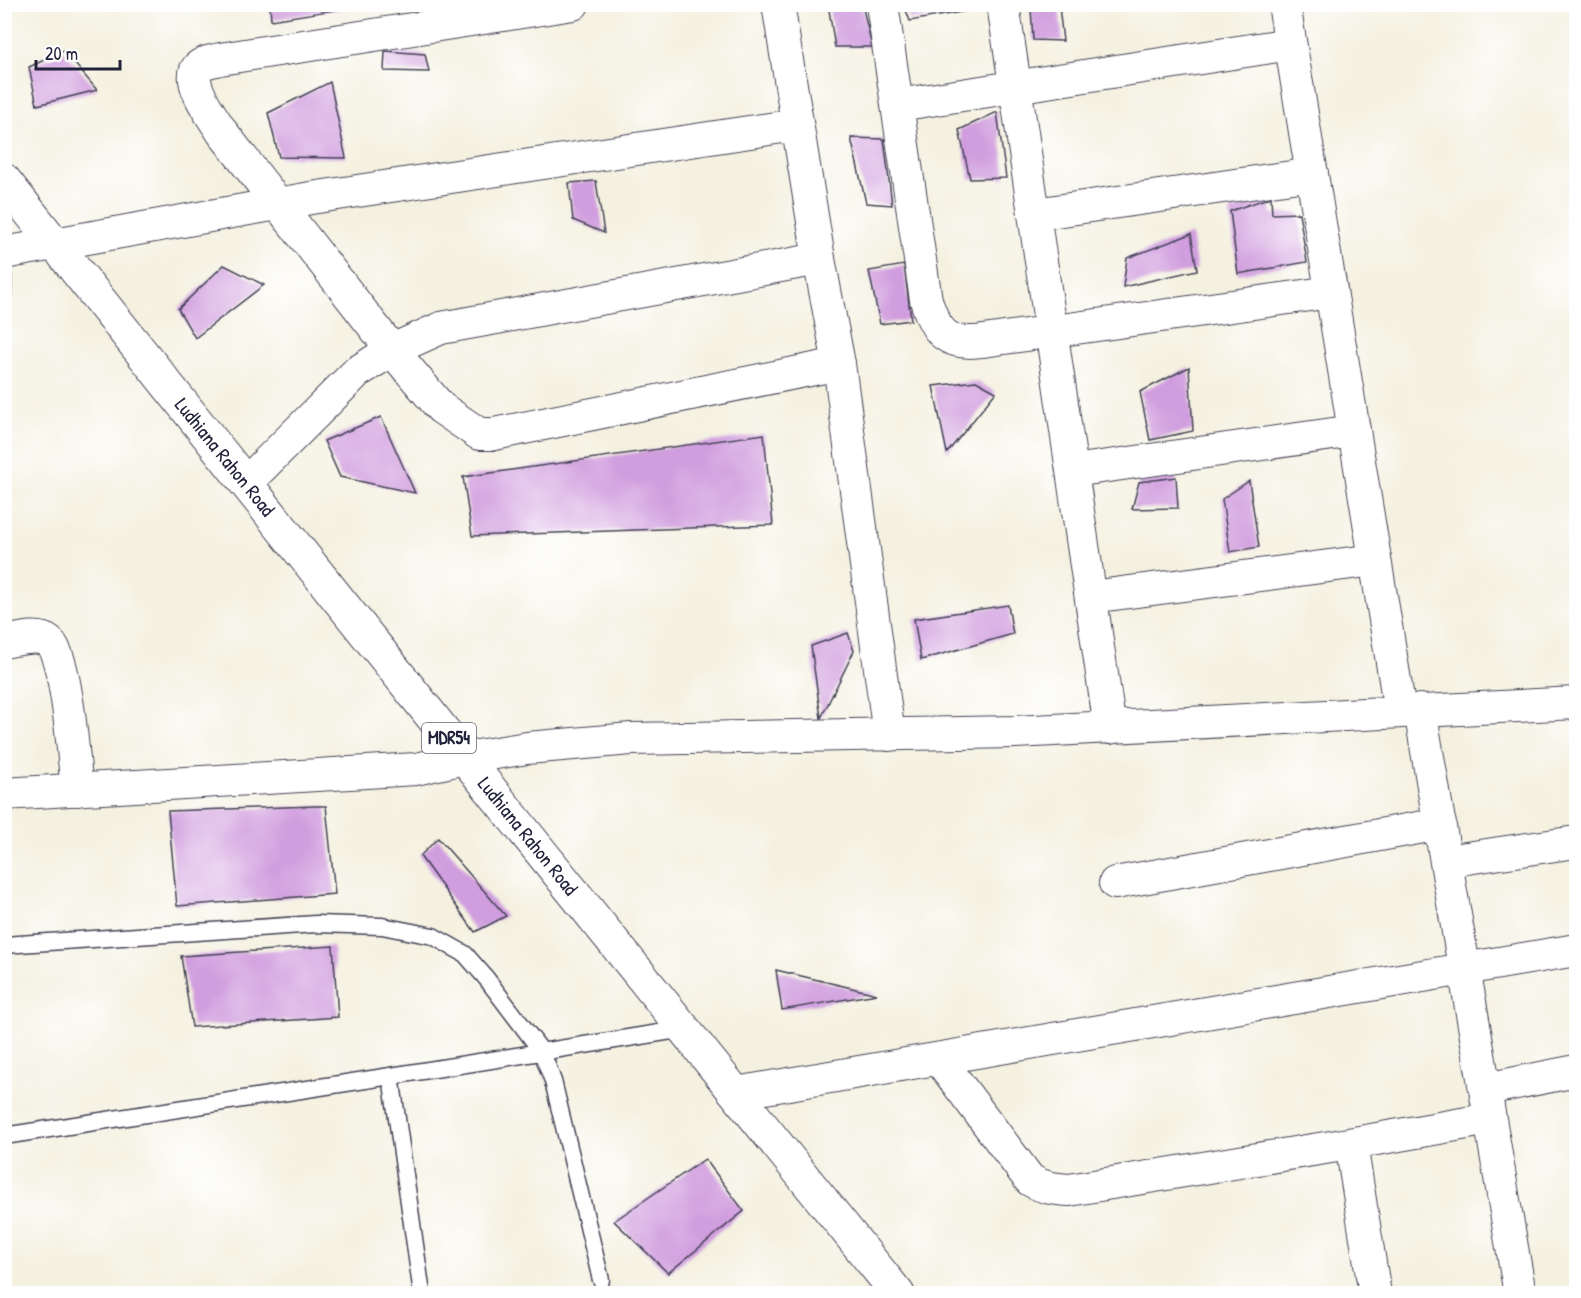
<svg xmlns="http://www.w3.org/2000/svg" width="1581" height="1298" viewBox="0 0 1581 1298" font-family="'Patrick Hand',sans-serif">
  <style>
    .building { fill: #d09dde }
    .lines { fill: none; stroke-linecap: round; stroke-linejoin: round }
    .service-casing { stroke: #424154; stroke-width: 19 }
    .minor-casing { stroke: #424154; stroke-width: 34 }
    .primary-casing { stroke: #424154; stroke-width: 35 }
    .service { stroke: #fff; stroke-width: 16 }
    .minor { stroke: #fff; stroke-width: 32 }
    .primary { stroke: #fff; stroke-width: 33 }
    .labels { text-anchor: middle; stroke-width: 4.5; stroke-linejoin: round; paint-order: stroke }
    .shield { fill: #fff; stroke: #646476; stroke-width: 1.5 }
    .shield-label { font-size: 18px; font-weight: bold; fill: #22223b }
    .street-label { font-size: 20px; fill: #22223b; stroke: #fff }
  </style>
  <rect width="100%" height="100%" fill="#fff"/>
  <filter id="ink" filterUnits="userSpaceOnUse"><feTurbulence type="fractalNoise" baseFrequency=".0167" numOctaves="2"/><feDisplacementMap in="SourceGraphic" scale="12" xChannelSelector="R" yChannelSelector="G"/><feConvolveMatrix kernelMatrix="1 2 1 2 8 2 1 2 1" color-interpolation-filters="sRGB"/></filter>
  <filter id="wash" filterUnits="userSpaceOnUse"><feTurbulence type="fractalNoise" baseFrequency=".008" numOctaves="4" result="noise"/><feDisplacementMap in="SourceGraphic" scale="24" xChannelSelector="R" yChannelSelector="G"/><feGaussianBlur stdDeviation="1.35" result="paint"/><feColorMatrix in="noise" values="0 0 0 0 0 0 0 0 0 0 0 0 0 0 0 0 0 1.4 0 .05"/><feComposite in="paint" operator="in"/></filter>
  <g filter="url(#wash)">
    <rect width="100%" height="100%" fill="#f4f1e0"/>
    <g id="blocks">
      <g class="building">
        <path d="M270,4H347L348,8L271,20Z"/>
        <path d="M828,4H862L872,47H835Z"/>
        <path d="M904,5H978L979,9L910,21Z"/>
        <path d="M1059,7L1063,41L1033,40L1031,8Z"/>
        <path d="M64,51L97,90L37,105L29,67Z"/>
        <path d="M385,51L425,54L429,72L384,71Z"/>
        <path d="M330,82L346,158L279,157L268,113Z"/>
        <path d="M997,112L1006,178L970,179L959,130Z"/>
        <path d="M851,138L884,139L892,205L866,203Z"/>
        <path d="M596,181L604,233L573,220L569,183Z"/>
        <path d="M1271,197L1272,214L1299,213L1307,262L1238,274L1230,211Z"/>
        <path d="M1191,234L1197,270L1123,287L1127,258Z"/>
        <path d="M224,265L264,285L195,338L178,309Z"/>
        <path d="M904,265L911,320L880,324L869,271Z"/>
        <path d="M12,276L11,308L4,307V277Z"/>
        <path d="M1189,367L1193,431L1150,440L1140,392Z"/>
        <path d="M976,381L996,392L947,453L933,386Z"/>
        <path d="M381,417L415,493L340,477L324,441Z"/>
        <path d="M764,434L773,525L472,536L463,477Z"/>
        <path d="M1176,477L1178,508L1132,509L1139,482Z"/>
        <path d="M1249,481L1259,547L1230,552L1222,499Z"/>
        <path d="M1008,605L1013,634L921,660L914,619Z"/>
        <path d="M848,633L854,651L821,718L811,646Z"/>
        <path d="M316,806H326L335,894L177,906L168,811Z"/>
        <path d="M438,838L506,916L475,932L420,856Z"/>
        <path d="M333,946L338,1017L192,1027L181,956Z"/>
        <path d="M776,970L877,994L782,1010Z"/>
        <path d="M705,1159L744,1211L668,1273L614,1221Z"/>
        <path d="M624,1288L625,1294H591V1292Z"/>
      </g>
    </g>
  </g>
  <g filter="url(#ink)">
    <use href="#blocks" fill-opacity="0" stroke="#424154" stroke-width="1.5"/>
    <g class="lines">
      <g class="service-casing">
        <g id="service">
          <path d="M4,945L316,924L382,926L433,936L465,954L486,978L542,1052L553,1081L601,1280"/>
          <path d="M391,1076L422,1294"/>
          <path d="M4,1136L391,1076L684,1029"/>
        </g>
      </g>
      <g class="minor-casing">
        <g id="minor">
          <path d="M573,4L220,59C213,61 203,62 198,67C185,81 214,119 222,132L392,350L441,408L479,434H494L839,364"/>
          <path d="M778,4L819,259L839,364L889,735"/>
          <path d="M882,4L926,300C936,333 947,346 983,341L1331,292"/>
          <path d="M1003,4L1110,728"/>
          <path d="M1284,4L1400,711"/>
          <path d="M898,105L1290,44"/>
          <path d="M1035,214L1312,174"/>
          <path d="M4,253L311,198L796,125"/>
          <path d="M1073,471L1354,431"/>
          <path d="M246,483L357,372L392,350L441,328L819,259"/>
          <path d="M1091,597L1375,560"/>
          <path d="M4,642C17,640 38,633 49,642C67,655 74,764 77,790"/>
          <path d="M1420,710L1520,1294"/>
          <path d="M4,794L416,769L465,758L527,748L631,739L1015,732L1576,703"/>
          <path d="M1446,861L1576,842"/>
          <path d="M1115,883L1440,824"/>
          <path d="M939,1059L1030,1180C1044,1188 1054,1189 1069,1190L1337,1146L1490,1119"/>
          <path d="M1486,1089L1576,1071"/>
          <path d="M736,1093L1576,950"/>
          <path d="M1351,1144L1375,1294"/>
        </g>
      </g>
      <g class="primary-casing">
        <path id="primary" d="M4,180L465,758L898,1294"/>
      </g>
      <use href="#service" class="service"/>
      <use href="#minor" class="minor"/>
      <use href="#primary" class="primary"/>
    </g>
  </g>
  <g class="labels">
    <rect class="shield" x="422" y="723" width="54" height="30" rx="4.5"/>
    <g class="shield-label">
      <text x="449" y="744">MDR54</text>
    </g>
    <g class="street-label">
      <text transform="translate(225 457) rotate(51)" y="7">Ludhiana Rahon Road</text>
      <text transform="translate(528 836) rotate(51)" y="7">Ludhiana Rahon Road</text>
    </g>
  </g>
  <rect width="1581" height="1298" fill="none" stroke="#fff" stroke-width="24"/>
  <path d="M36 60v9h84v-9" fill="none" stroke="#22223b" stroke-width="3"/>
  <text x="45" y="60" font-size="18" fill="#22223b" stroke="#ffffff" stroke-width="4.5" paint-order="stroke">20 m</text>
</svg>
